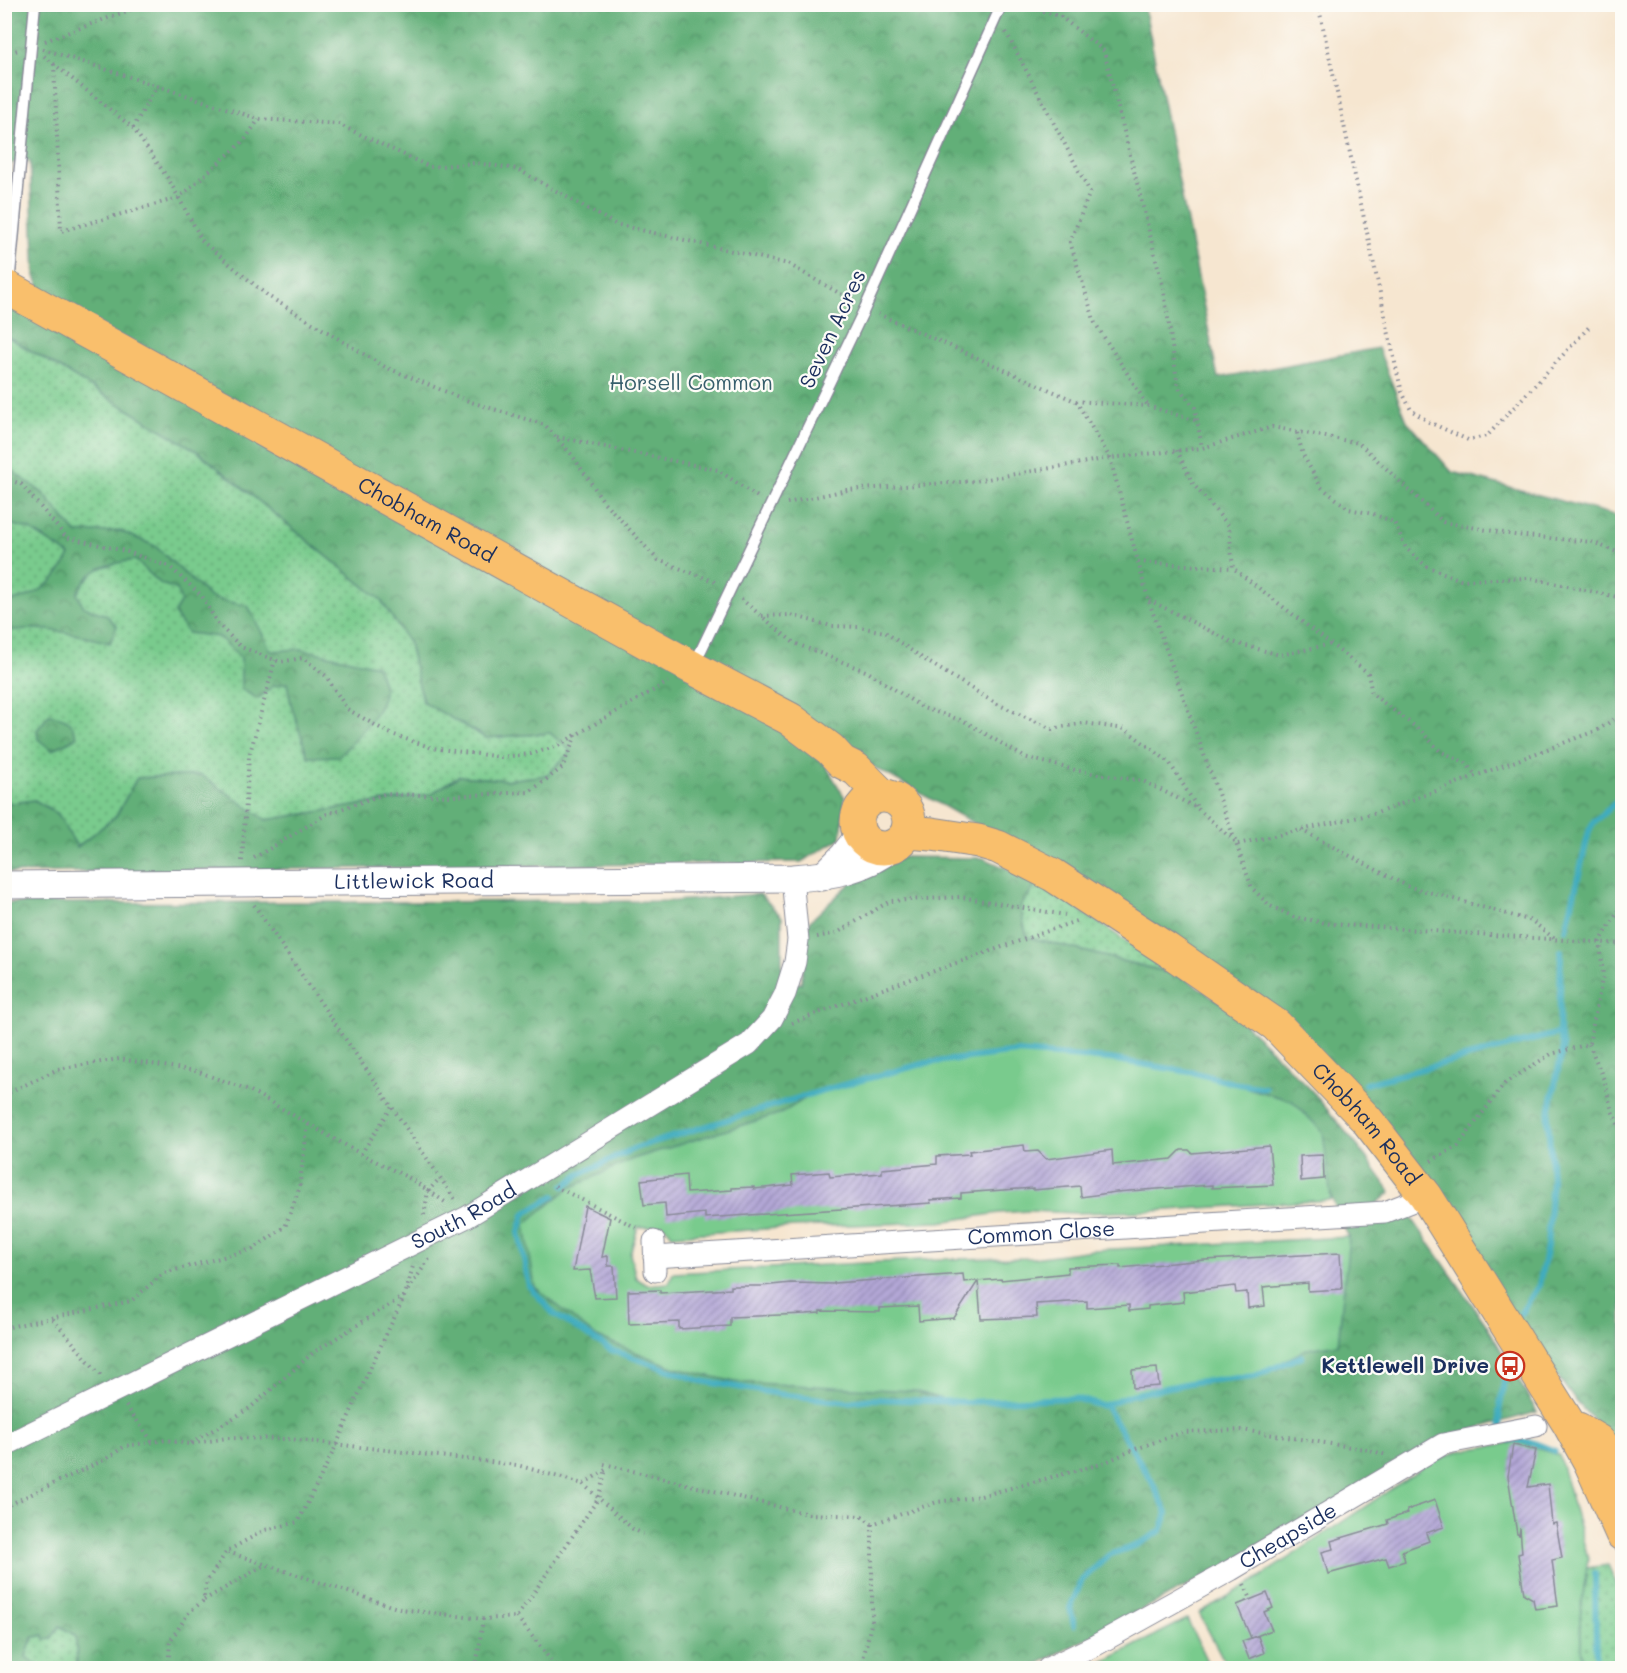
<svg xmlns="http://www.w3.org/2000/svg" width="1627" height="1673" viewBox="0 0 1627 1673" font-family="Mali,sans-serif">
  <style>
    .grass { fill: url(#grass-dots); stroke: #4a7d76; stroke-width: 1.5 }
    .forest { fill: url(#forest-crowns); stroke: #3e6f6b; stroke-width: 1.5 }
    .green { fill: #79cb8d; stroke: #4a7d76; stroke-width: 1.5 }
    .lines { fill: none; stroke-linecap: round; stroke-linejoin: round }
    .stream { stroke: #3facbe; stroke-width: 6 }
    .building { fill: url(#building-hatch) }
    .service-casing { stroke: #888a97; stroke-width: 13 }
    .minor-casing { stroke: #888a97; stroke-width: 23 }
    .tertiary-casing { stroke: #888a97; stroke-width: 29 }
    .primary-casing { stroke: #888a97; stroke-width: 35 }
    .path { stroke: #888a97; stroke-width: 4; stroke-dasharray: 1.5 4.5; stroke-linecap: butt }
    .service { stroke: #fff; stroke-width: 10 }
    .minor { stroke: #fff; stroke-width: 21 }
    .tertiary { stroke: #fff; stroke-width: 27 }
    .primary { stroke: #f9bf6c; stroke-width: 33 }
    .labels { text-anchor: middle; stroke-width: 4.5; stroke-linejoin: round; paint-order: stroke }
    .street-label { font-size: 21px; fill: #1b2f5e; stroke: #fdfcf7 }
    .park-label { font-size: 21px; fill: #375e6c; stroke: #fdfcf7 }
    .poi-label { font-size: 21px; font-weight: bold; fill: #1b2f5e; stroke: #fdfcf7; text-anchor: end }
  </style>
  <defs>
    <pattern id="grass-dots" width="8" height="8" patternUnits="userSpaceOnUse" patternTransform="scale(1.5)"><rect width="8" height="8" fill="#79cb8d"/><path d="M2 2h.1M6 6h.1" fill="none" stroke="#62a576" stroke-width="1.8" stroke-linecap="round"/></pattern>
    <pattern id="forest-crowns" width="20" height="18" patternUnits="userSpaceOnUse" patternTransform="scale(1.5)"><rect width="20" height="18" fill="#62af78"/><path d="M2 6a3 3 0 1 1 6 0M12 15a3 3 0 1 1 6 0" fill="none" stroke="#508f66"/></pattern>
    <pattern id="building-hatch" width="6" height="6" patternUnits="userSpaceOnUse" patternTransform="scale(1.5)"><rect width="6" height="6" fill="#b3a7d6"/><path d="M-1 1l2-2M0 6l6-6M5 7l2-2" fill="none" stroke="#9188b1"/></pattern>
  </defs>
  <rect width="100%" height="100%" fill="#fdfcf7"/>
  <filter id="ink" filterUnits="userSpaceOnUse"><feTurbulence type="fractalNoise" baseFrequency=".0167" numOctaves="2"/><feDisplacementMap in="SourceGraphic" scale="12" xChannelSelector="R" yChannelSelector="G"/><feConvolveMatrix kernelMatrix="1 2 1 2 8 2 1 2 1" color-interpolation-filters="sRGB"/></filter>
  <filter id="wash" filterUnits="userSpaceOnUse"><feTurbulence type="fractalNoise" baseFrequency=".008" numOctaves="4" result="noise"/><feDisplacementMap in="SourceGraphic" scale="24" xChannelSelector="R" yChannelSelector="G"/><feGaussianBlur stdDeviation="1.35" result="paint"/><feColorMatrix in="noise" values="0 0 0 0 0 0 0 0 0 0 0 0 0 0 0 0 0 1.4 0 .05"/><feComposite in="paint" operator="in"/></filter>
  <g filter="url(#wash)">
    <rect width="100%" height="100%" fill="#f6e6d0"/>
    <g class="grass">
      <path d="M5,335L197,451L381,600L409,643L424,702L486,738L550,733L571,751L547,775L507,780L459,776L431,794L266,820L201,775L137,778L116,816L77,847L58,814L35,800L5,805Z"/>
      <path d="M1038,882L1175,974L1027,937L1019,907Z"/>
      <path d="M1608,1565L1622,1596V1668H1582L1580,1617L1587,1568Z"/>
      <path d="M60,1626L76,1636L77,1668H42L26,1657L33,1637L44,1635Z"/>
    </g>
    <g class="forest">
      <path d="M5,5H1144L1218,378L1378,348L1407,421L1452,472L1622,517V1451L1574,1399L1515,1317L1403,1151L1183,941L844,750L823,761L845,798L841,838L801,862L5,873L6,804L34,800L58,814L77,847L116,816L137,778L201,775L266,820L431,794L459,776L507,780L547,775L571,751L550,733L486,738L423,702L409,643L381,600L197,451L5,335V293L45,300L35,276L30,161L11,163L5,239Z"/>
      <path d="M11,470L43,493L76,533L120,531L155,546L211,598L248,606L271,651L301,649L377,666C379,673 383,682 384,689C386,708 352,743 339,756L308,757L291,704L287,683L273,686L258,699L241,689V658L219,637L188,633L174,613L181,601L176,589L161,584L135,560C107,564 90,567 77,594L84,607L106,615L117,626L110,643C75,634 40,624 5,632V600C11,603 16,600 23,598C46,591 59,576 70,555L29,529L10,524L5,519V472Z"/>
      <path d="M49,715C66,717 72,720 77,737L52,750L38,739L37,730Z"/>
      <path d="M903,857L983,858L1038,882L1020,907L1027,937L1182,976L1230,1009L1311,1090L1360,1149L1391,1192L1375,1205L1337,1211L1292,1101L1200,1074L1108,1059L1017,1052L929,1063L841,1085L812,1094L782,1113L633,1159L595,1336L676,1368L735,1382L915,1391L949,1401L1074,1398L1102,1406L1131,1395L1194,1382L1255,1376L1306,1349L1338,1344L1349,1237L1343,1226L1368,1220L1409,1214L1487,1326L1537,1412L1449,1436L1235,1561L1030,1668H77L76,1636L60,1626L51,1639L45,1640L44,1635L32,1638L26,1657L42,1668H5L4,903L675,901L760,894L782,917V977L801,984L809,922L853,881Z"/>
    </g>
    <g class="green">
      <path d="M1017,1052L1108,1059L1200,1074L1292,1101L1323,1132L1331,1200L1153,1211L1076,1213L1029,1211L999,1213L940,1222L795,1227L672,1235L666,1227H638L630,1254L636,1278L647,1285L669,1283L673,1273L939,1259L1033,1258L1093,1250L1349,1237L1338,1344L1307,1349L1255,1376L1194,1382L1131,1395L1102,1406L1074,1398L949,1401L915,1391L735,1382L676,1368L595,1336L535,1287L525,1224L568,1189L633,1159L782,1113L812,1094L930,1063Z"/>
      <path d="M1509,1443L1524,1444L1559,1455L1588,1558L1580,1617L1582,1668H1228L1199,1613L1251,1583L1430,1463L1459,1451Z"/>
      <path d="M1187,1619L1210,1668H1091Z"/>
    </g>
    <g class="lines">
      <g class="stream">
        <path d="M1566,930L1589,831L1593,823L1622,796"/>
        <path d="M1365,1084L1559,1033"/>
        <path d="M564,1186L579,1175L635,1148L824,1090L926,1063L1017,1052L1110,1059L1196,1073L1233,1083L1265,1088"/>
        <path d="M554,1196L524,1214L519,1232L529,1286L554,1314L611,1350L701,1381L779,1394L848,1402L871,1399L967,1402L1074,1398L1102,1406L1131,1395L1194,1382L1255,1376L1302,1356"/>
        <path d="M1521,1313L1539,1285L1547,1246L1552,1180L1548,1118L1563,1046L1559,1033L1561,951"/>
        <path d="M1501,1427L1499,1412L1506,1369"/>
        <path d="M1510,1440L1532,1442L1555,1451"/>
        <path d="M1595,1573L1596,1654"/>
        <path d="M1074,1625L1070,1608L1082,1580L1109,1555L1137,1545L1161,1531L1167,1513L1151,1480L1108,1410L1107,1404"/>
        <path d="M1596,1668V1663"/>
      </g>
    </g>
    <g id="blocks">
      <g class="building">
        <path d="M1024,1145L1025,1152L1038,1151L1046,1159L1112,1150L1113,1165L1172,1159L1181,1150H1189L1192,1153L1269,1146L1273,1185L1212,1188V1185L1116,1192L1081,1197L1080,1186L1033,1190V1188L961,1193V1198L930,1200L931,1203L705,1218V1213L666,1217L665,1203L644,1205L641,1180L686,1175L687,1193L732,1190V1188L754,1187V1189L793,1185L792,1175L829,1172L830,1177L882,1173V1169L937,1164V1156L970,1154L969,1151Z"/>
        <path d="M1323,1155L1324,1179L1301,1181L1300,1156Z"/>
        <path d="M585,1206L610,1218L602,1257L608,1256V1266H614L616,1297L595,1298L590,1270L573,1271Z"/>
        <path d="M1340,1253L1342,1289L1308,1291V1283L1263,1287L1265,1306L1248,1308L1247,1292L1236,1293L1235,1286L1183,1292L1184,1302L1148,1306V1309L1129,1311V1305L1087,1308V1301L1036,1304L1037,1317L981,1319L978,1281L954,1318L942,1319L919,1321L918,1306L880,1308V1312L820,1311V1313L806,1314L730,1317V1326L679,1329V1322L629,1324L628,1291L660,1290V1293L731,1289V1286H761L791,1283L834,1284V1283L963,1274L964,1282L1001,1279V1280L1068,1273V1267L1120,1265V1268L1204,1260Z"/>
        <path d="M1157,1368L1159,1386L1133,1388L1132,1370Z"/>
        <path d="M1513,1445L1536,1450L1528,1487L1548,1484L1552,1524L1556,1523L1562,1558L1552,1560L1558,1606L1535,1609L1533,1599L1524,1594L1518,1554L1522,1553L1520,1528L1519,1535L1517,1534L1508,1476Z"/>
        <path d="M1435,1500L1444,1527L1426,1533L1429,1541L1402,1551L1405,1561L1389,1566L1386,1558L1328,1574L1322,1552L1333,1549L1331,1541L1388,1524L1387,1520L1408,1513L1407,1510Z"/>
        <path d="M1267,1593L1273,1608L1264,1612L1272,1630L1251,1638L1237,1605Z"/>
        <path d="M1258,1636L1264,1653L1249,1659L1242,1641Z"/>
      </g>
    </g>
  </g>
  <g filter="url(#ink)">
    <use href="#blocks" fill-opacity="0" stroke="#888a97" stroke-width="1.5"/>
    <g class="lines">
      <g class="service-casing">
        <g id="service">
          <path d="M9,285L35,4"/>
          <path d="M694,665L865,308L1002,4"/>
        </g>
      </g>
      <g class="minor-casing">
        <g id="minor">
          <path d="M654,1241L655,1271"/>
          <path id="s1" d="M654,1257L1385,1212L1426,1196"/>
          <path id="s2" d="M4,1446L467,1217L749,1044L772,1019L785,994L795,962L798,940L792,878"/>
          <path id="s3" d="M1048,1668L1096,1645L1231,1570L1443,1444L1536,1426"/>
        </g>
      </g>
      <g class="tertiary-casing">
        <g id="tertiary">
          <path d="M822,877L844,855L860,834"/>
          <path id="s4" d="M4,885L792,878C829,876 864,871 894,846"/>
        </g>
      </g>
      <g class="primary-casing">
        <g id="primary">
          <path id="s5" d="M4,286L693,668L790,719L830,749L842,762L856,769L882,795"/>
          <circle cx="883" cy="822" r="26"/>
          <path id="s6" d="M908,832L932,834L978,841L998,847L1053,875L1168,950L1276,1025L1367,1120L1426,1196L1569,1424L1590,1462L1622,1534"/>
          <path d="M1578,1429L1598,1441L1622,1466"/>
        </g>
      </g>
      <g class="path">
        <path d="M1020,4L1061,17L1104,51L1164,291L1178,387L1195,408L1202,448"/>
        <path d="M1318,4L1397,372L1402,392L1411,410L1429,422L1468,440L1487,436L1591,325"/>
        <path d="M1061,17L1064,4"/>
        <path d="M1006,32L1090,192L1070,242L1095,323L1148,406"/>
        <path d="M45,41L146,4"/>
        <path d="M4,48L8,53"/>
        <path d="M43,49L259,119L338,124L430,167L476,163L517,169L615,224L788,264L853,301"/>
        <path d="M4,54L18,50"/>
        <path d="M44,56L133,128L169,180L203,242L268,296L385,367L471,402L545,425L572,455L604,502L658,560L718,583"/>
        <path d="M54,64L61,231L178,198L244,141L259,119"/>
        <path d="M133,128L157,86"/>
        <path d="M878,314L1075,401L1148,406L1197,421"/>
        <path d="M1076,401L1110,458L1148,599L1252,888L1270,906L1294,917L1331,924L1622,944"/>
        <path d="M1297,433L1303,455L1321,487L1349,509L1373,514L1394,522L1406,548L1426,566L1461,580L1530,578L1622,598"/>
        <path d="M557,437L718,470L759,498"/>
        <path d="M1177,450L1193,484L1229,526L1233,568L1368,673L1372,694L1421,731L1440,751L1466,763L1476,776"/>
        <path d="M4,478L21,484L66,537L125,551L170,567L202,596L218,624L241,647L280,662L303,658L326,676L347,709L389,733L432,748L501,757L531,754L555,747L668,682"/>
        <path d="M787,503L847,490L975,481L1110,458L1202,448L1272,427L1359,443L1443,522L1515,535L1592,542L1622,554"/>
        <path d="M1138,562L1233,568"/>
        <path d="M741,599L794,643L868,672L923,708L964,721L1024,757L1079,771L1143,781L1197,808L1238,844"/>
        <path d="M1149,600L1232,642L1280,655L1332,644"/>
        <path d="M762,616L791,615L831,626L859,627L885,632L925,660L995,703L1052,729L1084,723L1125,729L1169,762L1197,807"/>
        <path d="M1301,830L1407,886L1532,921L1556,940"/>
        <path d="M1238,844L1377,813L1598,730L1622,714"/>
        <path d="M254,858L327,814L384,794L452,796L529,792L562,768L576,735"/>
        <path d="M242,861L249,757L275,660"/>
        <path d="M254,905L456,1201"/>
        <path d="M817,937L837,933L890,901L961,897L1065,915"/>
        <path d="M792,1023L880,990L1076,921"/>
        <path d="M1589,1044L1604,1080L1612,1111L1622,1132"/>
        <path d="M4,1095L58,1069L119,1059L196,1071L249,1090L361,1154L411,1179L448,1204"/>
        <path d="M361,1154L392,1107"/>
        <path d="M1431,1161L1458,1146L1505,1083L1551,1054L1589,1044L1603,975L1600,942L1622,905"/>
        <path d="M555,1186L639,1229"/>
        <path d="M424,1215L428,1191L440,1178"/>
        <path d="M408,1290L429,1259"/>
        <path d="M53,1319L102,1377"/>
        <path d="M4,1328L131,1301L164,1273L253,1249L285,1227L299,1189L308,1124"/>
        <path d="M126,1406L152,1441"/>
        <path d="M191,1443L250,1408L314,1352L404,1296"/>
        <path d="M604,1464L808,1514L862,1516L872,1524L937,1502L981,1496L1101,1464L1133,1450L1183,1432L1242,1430L1370,1450L1386,1455"/>
        <path d="M583,1484L633,1529L643,1534"/>
        <path d="M4,1507L106,1459L125,1446L166,1440L189,1444L227,1438L290,1439L517,1465L583,1484L607,1469"/>
        <path d="M228,1552L400,1609L483,1619L517,1617L598,1499L606,1469"/>
        <path d="M1244,1584L1251,1599"/>
        <path d="M204,1600L265,1565"/>
        <path d="M517,1617L557,1668"/>
        <path d="M168,1668L170,1641L189,1612L203,1601L207,1581L227,1551L265,1530L298,1522L336,1446L366,1377L405,1295L413,1266"/>
        <path d="M476,1668L483,1619"/>
        <path d="M861,1668L872,1620V1524"/>
      </g>
      <use href="#service" class="service"/>
      <use href="#minor" class="minor"/>
      <use href="#tertiary" class="tertiary"/>
      <use href="#primary" class="primary"/>
    </g>
  </g>
  <defs>
    <g id="bus-ring" transform="scale(1.5)"><circle r="9.5" fill="#fdfcf7" stroke="#c8321e" stroke-width="1.5"/><path d="M-5-6H5V4H4V6H2V4H-2V6H-4V4H-5ZM-3.5-4V0h7V-4ZM-3.5 1.2v1.5H-2V1.2ZM2 1.2v1.5H3.5V1.2Z" fill="#c8321e"/></g>
  </defs>
  <g fill-rule="evenodd">
    <use href="#bus-ring" x="1510" y="1366"/>
  </g>
  <g class="labels">
    <g class="street-label">
      <text transform="translate(833 329) rotate(-65)" y="7">Seven Acres</text>
      <text dy="7" stroke="none"><textPath href="#s5" startOffset="483">Chobham Road</textPath></text>
      <text dy="7" stroke="none"><textPath href="#s4" startOffset="410">Littlewick Road</textPath></text>
      <text dy="7" stroke="none"><textPath href="#s6" startOffset="556">Chobham Road</textPath></text>
      <text dy="7" stroke="none"><textPath href="#s2" startOffset="514">South Road</textPath></text>
      <text dy="7" stroke="none"><textPath href="#s1" startOffset="388">Common Close</textPath></text>
      <text dy="7" stroke="none"><textPath href="#s3" startOffset="274">Cheapside</textPath></text>
    </g>
    <g class="park-label">
      <text x="691" y="390">Horsell Common</text>
    </g>
    <g class="poi-label">
      <text x="1489" y="1373">Kettlewell Drive</text>
    </g>
  </g>
  <rect width="1627" height="1673" fill="none" stroke="#fdfcf7" stroke-width="24"/>
</svg>
